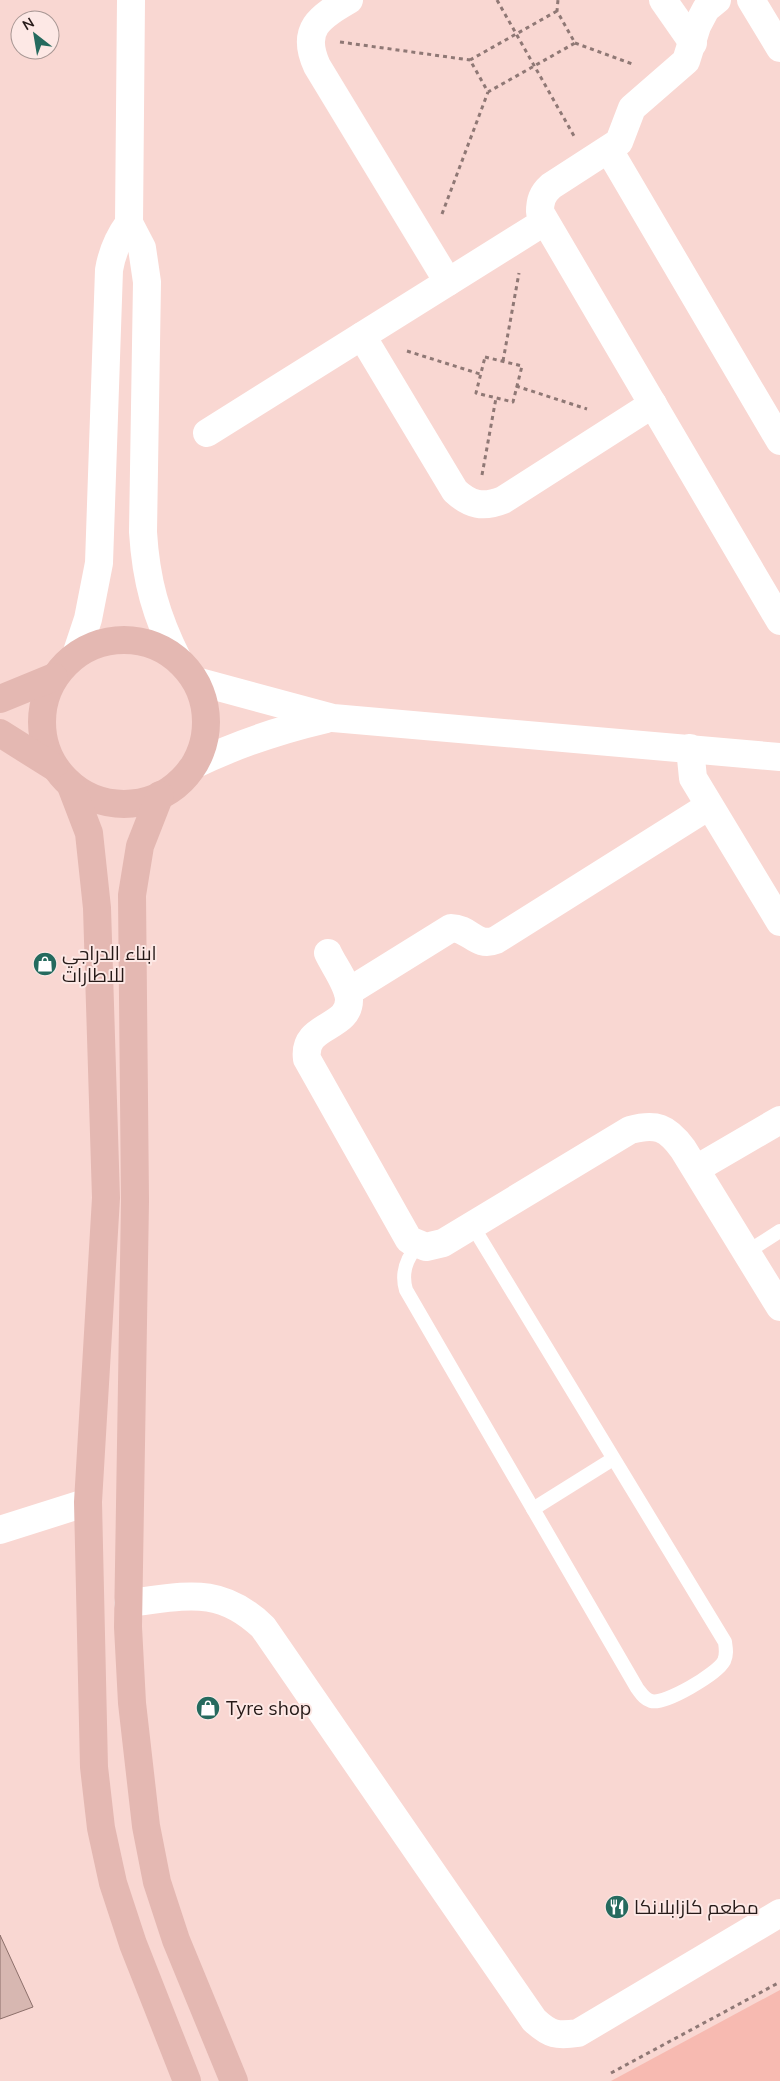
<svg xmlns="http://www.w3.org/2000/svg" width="780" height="2081" viewBox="0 0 780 2081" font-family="Mulish,Cairo,sans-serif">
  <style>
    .green { fill: #f7bab1 }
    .building { fill: #d7b7b1; stroke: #8c6f6a }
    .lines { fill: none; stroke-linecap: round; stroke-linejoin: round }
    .path { stroke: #8f7875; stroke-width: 3; stroke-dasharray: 4 4; stroke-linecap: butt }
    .service { stroke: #fff; stroke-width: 14 }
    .minor { stroke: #fff; stroke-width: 28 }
    .tertiary { stroke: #fff; stroke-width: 28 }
    .primary { stroke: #e4b8b2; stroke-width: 28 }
    .labels { text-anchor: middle; stroke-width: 4; stroke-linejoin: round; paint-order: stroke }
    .poi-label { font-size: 19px; fill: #261a18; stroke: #fde8e5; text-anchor: start }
  </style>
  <rect width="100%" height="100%" fill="#f9d7d2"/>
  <path class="green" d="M780,1990V2081H611Z"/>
  <path class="building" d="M0,1935L33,2007L0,2019Z"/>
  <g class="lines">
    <g class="path">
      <path d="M497,0L574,136"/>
      <path d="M557,11L470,60L488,92L575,43L557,11L558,0"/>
      <path d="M340,42L470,60"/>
      <path d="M575,43L635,65"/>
      <path d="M442,214L488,92"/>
      <path d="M407,351L480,374"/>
      <path d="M485,357L522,366L513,402L476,393Z"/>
      <path d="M503,361L519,273"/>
      <path d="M516,386L587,409"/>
      <path d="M482,475L496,398"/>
      <path d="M611,2073L780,1982"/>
    </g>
    <g class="service">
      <path d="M418,1245C406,1259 401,1273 406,1290L637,1688C641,1693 644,1699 651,1701C665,1705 717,1674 724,1661C727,1655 726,1649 725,1642L472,1225"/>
      <path d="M747,1252L780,1231"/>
      <path d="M533,1509L613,1459"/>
    </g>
    <g class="minor">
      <path d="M349,0C320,17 300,29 317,66L448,282"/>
      <path d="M663,0L693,43"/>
      <path d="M717,0L706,9L697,26L686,61L632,108L619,142L551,186C542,194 540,201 540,212L780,621"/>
      <path d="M751,0L780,48"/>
      <path d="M609,150L780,441"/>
      <path d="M362,336L455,491C470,505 483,508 503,500L653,404"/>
      <path d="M207,433L544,222"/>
      <path d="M690,748L693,778L780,922"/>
      <path d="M328,953C334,966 348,984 349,999C350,1030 302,1023 307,1059L409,1240L426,1247L443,1243L630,1130C656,1123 667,1127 683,1149L780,1307"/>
      <path d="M348,992L451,928C470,928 476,948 496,940L709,806"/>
      <path d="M696,1169L780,1120"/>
      <path d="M0,1530L88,1502"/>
      <path d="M128,1603C183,1597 218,1584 263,1627L534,2020C550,2035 557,2036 578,2033L780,1913"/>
    </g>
    <g class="tertiary">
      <path d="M131,0L129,223L142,248L147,282L143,532C146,581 156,616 178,660"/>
      <path d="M76,655L88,619L99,563L109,270C112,252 118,238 129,223"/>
      <path d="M196,681L333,718L780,757"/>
      <path d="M194,765C237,744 279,730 326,719"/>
    </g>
    <g class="primary">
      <circle cx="124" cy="722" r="82"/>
      <path d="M0,699L54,677"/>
      <path d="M0,733L54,767"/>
      <path d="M71,786L89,833L97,908L106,1198L88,1502L94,1767L101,1828L113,1883L133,1944L187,2081"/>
      <path d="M160,795L140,846L132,895L135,1201L128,1627L132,1703L146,1826L157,1882L176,1940L234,2081"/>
    </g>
  </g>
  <defs>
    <g id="shop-disc" transform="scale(1.25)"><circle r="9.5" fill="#256a5e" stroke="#fde8e5"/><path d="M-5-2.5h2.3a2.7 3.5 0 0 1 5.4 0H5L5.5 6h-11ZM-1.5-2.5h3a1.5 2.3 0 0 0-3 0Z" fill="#fff"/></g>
    <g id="restaurant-disc" transform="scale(1.25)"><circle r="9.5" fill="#256a5e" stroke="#fde8e5"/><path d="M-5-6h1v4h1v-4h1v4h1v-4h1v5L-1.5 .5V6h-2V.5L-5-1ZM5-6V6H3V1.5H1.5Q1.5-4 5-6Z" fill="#fff"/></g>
  </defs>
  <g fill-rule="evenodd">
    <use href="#shop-disc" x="45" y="964"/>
    <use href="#shop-disc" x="208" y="1708"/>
    <use href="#restaurant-disc" x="617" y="1907"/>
  </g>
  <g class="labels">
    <g class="poi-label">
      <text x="62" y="960">ابناء الدراجي<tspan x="62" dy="22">للاطارات</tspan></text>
      <text x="226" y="1715">Tyre shop</text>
      <text x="634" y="1914">مطعم كازابلانكا</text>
    </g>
  </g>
  <g transform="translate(35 35) rotate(329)"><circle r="24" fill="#fde8e5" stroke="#a79693"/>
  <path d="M0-4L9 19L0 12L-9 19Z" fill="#256a5e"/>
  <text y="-8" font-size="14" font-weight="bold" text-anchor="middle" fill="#261a18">N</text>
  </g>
</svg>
